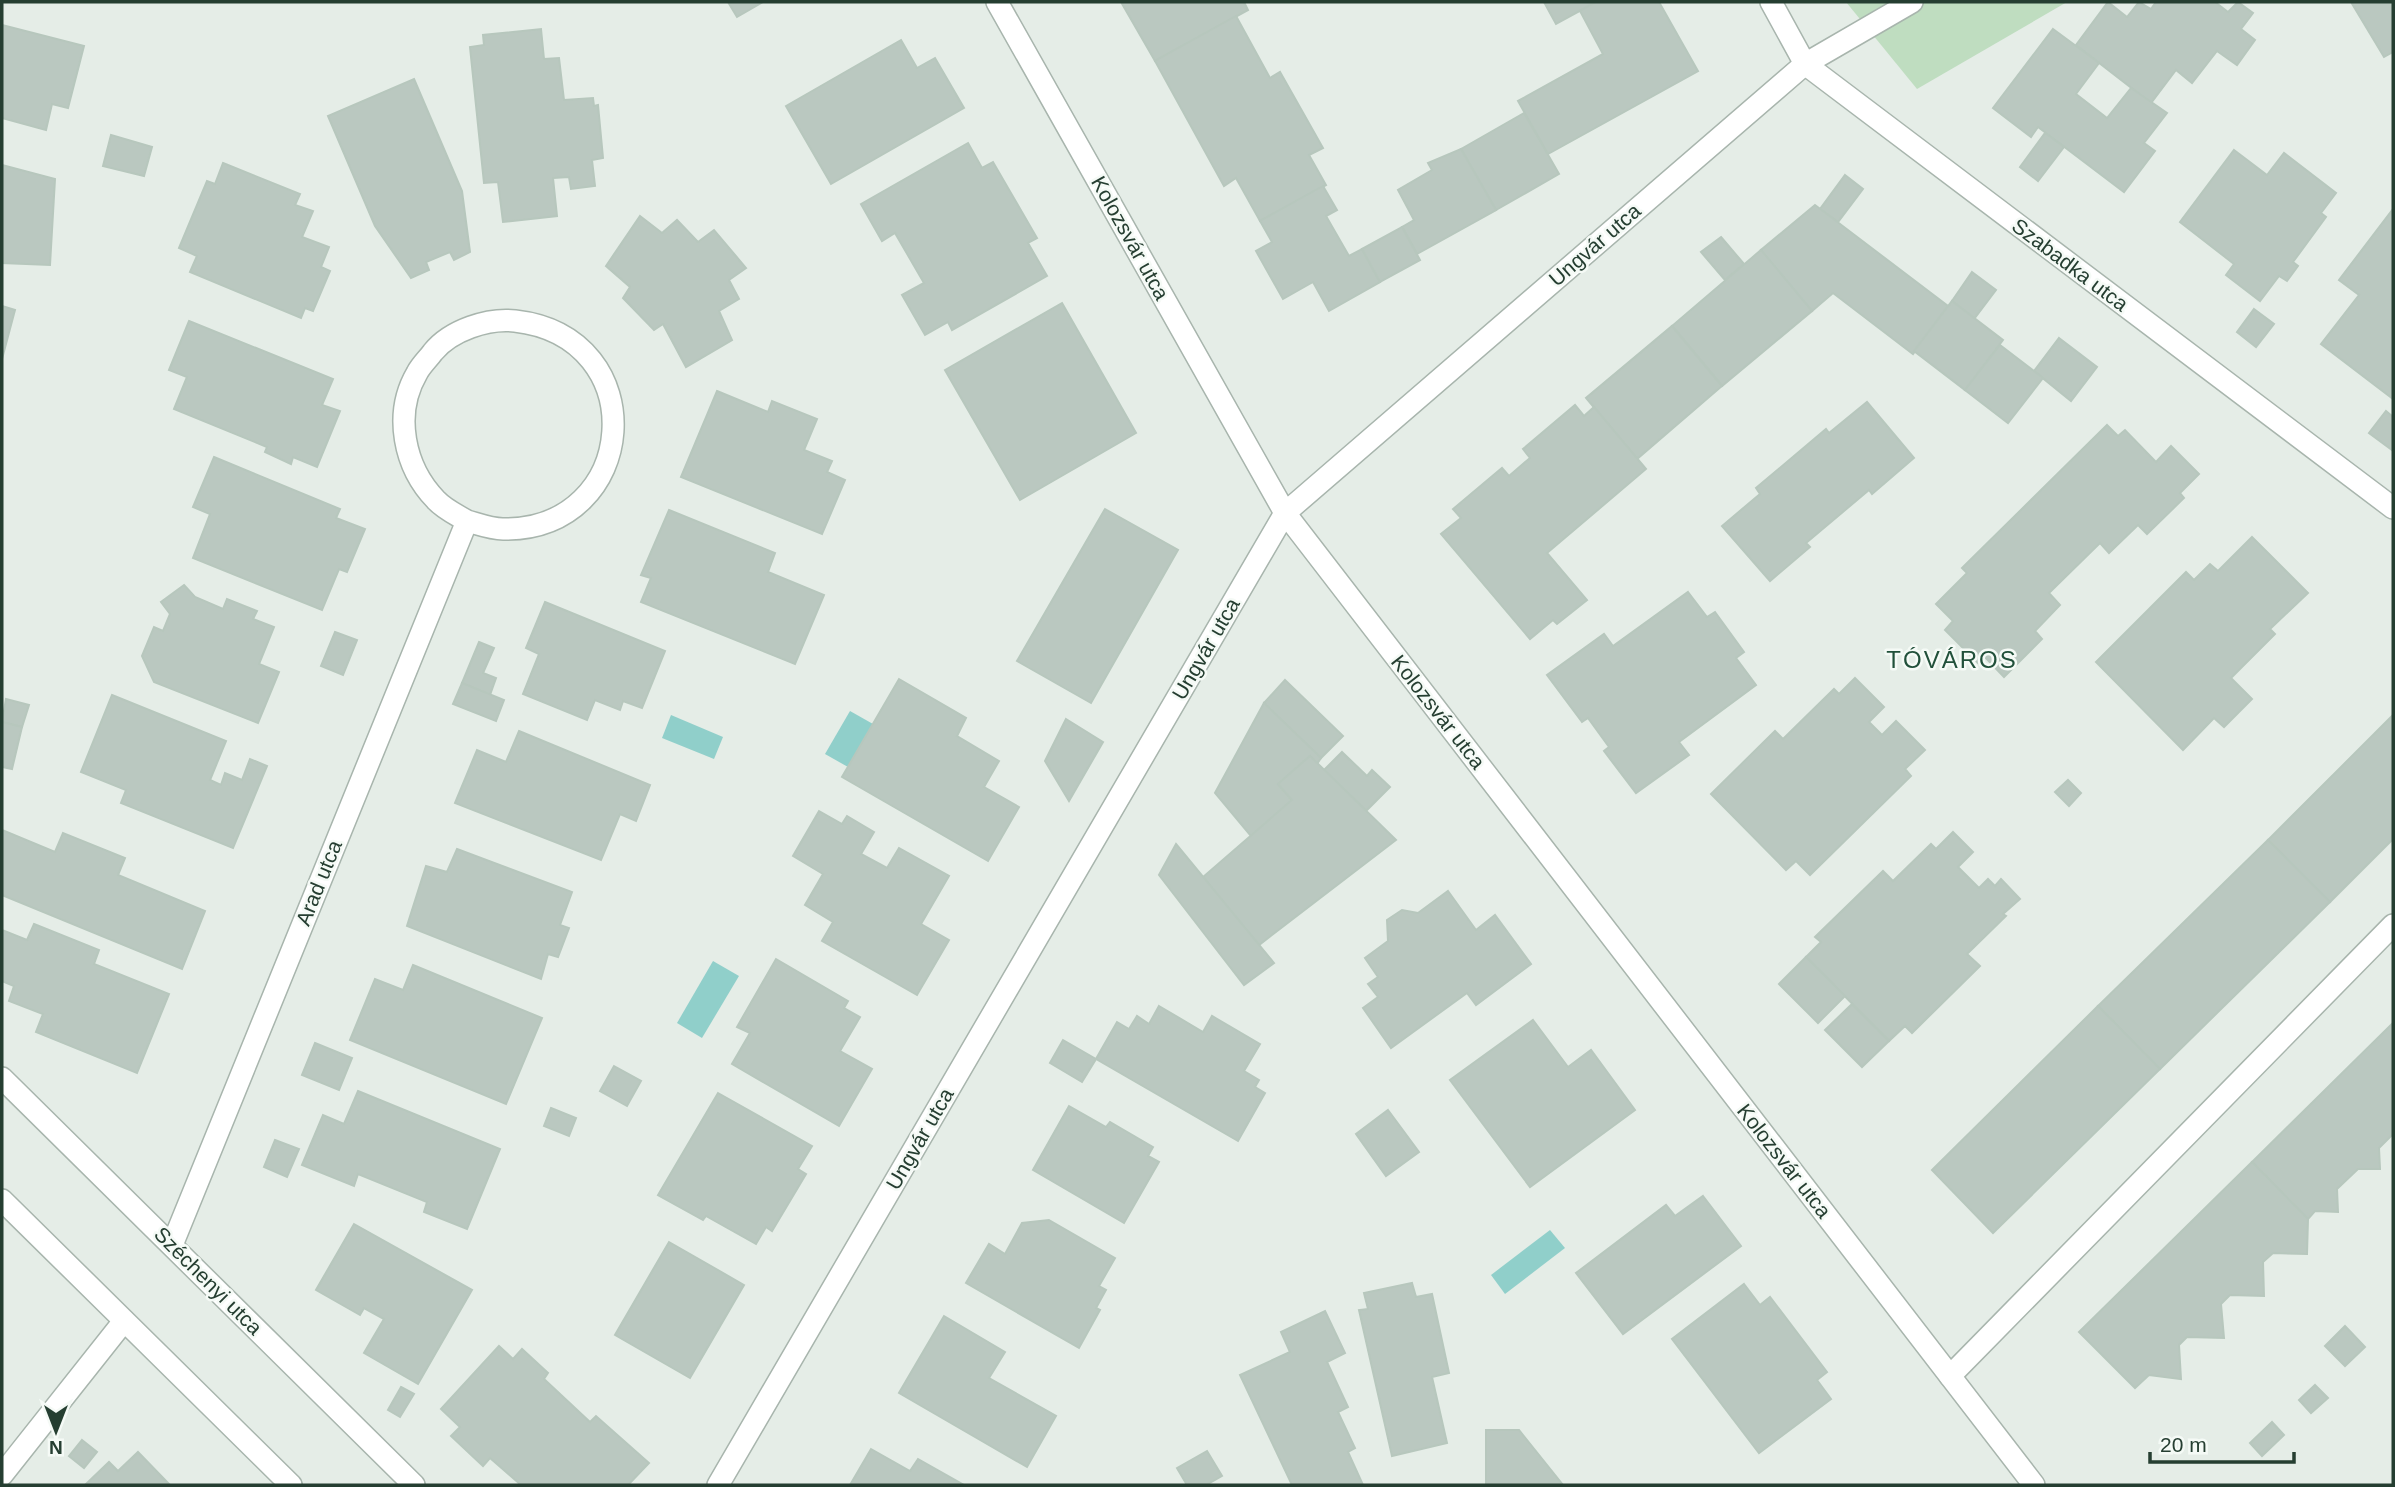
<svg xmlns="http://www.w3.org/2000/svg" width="2395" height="1487" viewBox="0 0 2395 1487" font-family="Helvetica,sans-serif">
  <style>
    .green { fill: #bfddc0 }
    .water { fill: #90cfca }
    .building { fill: #bac8c0; stroke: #b7c7bd; stroke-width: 2 }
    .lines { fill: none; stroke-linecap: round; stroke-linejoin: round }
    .minor-casing { stroke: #a8b5ad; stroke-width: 24 }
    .minor { stroke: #fff; stroke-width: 21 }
    .labels { text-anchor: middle; stroke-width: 5; stroke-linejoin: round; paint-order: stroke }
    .street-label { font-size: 21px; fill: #253e31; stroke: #f5faf6 }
    .quarter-label { font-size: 24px; letter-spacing: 2px; fill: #21503a; stroke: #f5faf6 }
  </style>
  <rect width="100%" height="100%" fill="#e5ede7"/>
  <path class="green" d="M1846,2H2067L1917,89Z"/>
  <g class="water">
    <path d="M850,711L873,724L848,767L825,754Z"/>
    <path d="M671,715L723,737L714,759L662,738Z"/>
    <path d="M713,961L739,976L702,1038L677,1023Z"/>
    <path d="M1550,1230L1565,1248L1505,1294L1491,1275Z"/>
  </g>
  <g class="building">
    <path d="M728,2H763L737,17Z"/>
    <path d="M1121,2H1244L1248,10L1155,61Z"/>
    <path d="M1544,2H1596L1556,24Z"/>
    <path d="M1596,2H1659L1698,71L1548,154L1518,101L1603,54L1580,11Z"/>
    <path d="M2108,2L2127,17L2139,2L2151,9L2156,2H2215L2228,12L2238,2L2253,13L2241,29L2255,40L2237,65L2217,51L2192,83L2176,70L2151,103L2076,45Z"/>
    <path d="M2351,2H2393V52L2384,57Z"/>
    <path d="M1236,16L1270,78L1280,72L1323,148L1309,155L1326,185L1260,221L1236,178L1224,186L1155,61Z"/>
    <path d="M2,25L84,46L68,108L52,104L46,130L2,118Z"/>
    <path d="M541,29L544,59L559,58L564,100L593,98L594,106L598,105L603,158L592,160L595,186L571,189L569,177L553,178L557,216L503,222L498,182L484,183L470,47L484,45L483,35Z"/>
    <path d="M2053,29L2099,63L2076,94L2107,118L2131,88L2167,113L2144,143L2155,151L2124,192L2038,127L2031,137L1993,108Z"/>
    <path d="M901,40L917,68L935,58L964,108L831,184L786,106Z"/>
    <path d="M414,79L462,191L470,252L454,260L450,252L426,262L429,270L411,278L375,226L328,116Z"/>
    <path d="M1524,113L1559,174L1496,210L1461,149Z"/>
    <path d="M2045,133L2064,147L2038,181L2020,167Z"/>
    <path d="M111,135L152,147L144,176L103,166Z"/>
    <path d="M968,143L982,168L993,162L1037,238L1028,243L1047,276L952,330L948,322L925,335L902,295L924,283L895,233L882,241L861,204Z"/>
    <path d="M1461,149L1496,210L1417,254L1402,227L1414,220L1398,190L1432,170L1428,163Z"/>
    <path d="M2234,150L2267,175L2284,153L2336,193L2321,213L2326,217L2293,262L2298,266L2287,281L2279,276L2260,301L2226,275L2234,264L2180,222Z"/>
    <path d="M223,163L300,194L295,205L313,211L302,237L329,247L321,267L330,271L313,311L305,308L301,318L190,272L197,256L179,248L207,181L215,184Z"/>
    <path d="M2,165L55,179L50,265L2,263Z"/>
    <path d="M1845,175L1863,189L1838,222L1820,209Z"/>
    <path d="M1323,186L1337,210L1326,216L1349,256L1362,249L1380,282L1329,311L1313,282L1283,299L1256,251L1272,242L1260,221Z"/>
    <path d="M1815,205L1948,306L1913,354L1833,293L1812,311L1761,250Z"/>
    <path d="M2393,209V399L2321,344L2359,295L2339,280Z"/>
    <path d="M640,216L662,233L677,220L698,242L714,230L746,268L729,280L739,299L719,311L732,340L686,367L663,324L654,330L623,298L630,287L606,266Z"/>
    <path d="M1402,227L1420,260L1380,282L1362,249Z"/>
    <path d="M1721,237L1744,264L1725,280L1701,252Z"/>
    <path d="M1761,250L1812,311L1722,386L1672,326Z"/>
    <path d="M1972,272L1996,290L1974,319L1952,301Z"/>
    <path d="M1952,301L2003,340L1965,390L1914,351Z"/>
    <path d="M1062,303L1136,433L1020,500L945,370Z"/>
    <path d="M2,306L15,310L2,359Z"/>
    <path d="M2254,309L2274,324L2256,347L2237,332Z"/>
    <path d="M189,321L333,379L322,405L340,411L317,467L293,457L291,464L265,452L267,447L174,409L187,377L169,370Z"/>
    <path d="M1672,326L1722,386L1637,459L1586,398Z"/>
    <path d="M2059,338L2097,367L2071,401L2034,371Z"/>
    <path d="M2000,345L2043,378L2008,423L1965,390Z"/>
    <path d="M717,391L768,412L772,401L817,419L804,450L832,461L827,472L845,480L822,534L681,477Z"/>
    <path d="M1867,402L1914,458L1872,494L1869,490L1806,543L1810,547L1770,581L1722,526L1760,494L1756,488L1826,429L1829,433Z"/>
    <path d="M1575,405L1584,416L1594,407L1646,469L1547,553L1587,600L1557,624L1553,620L1530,639L1441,534L1461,518L1453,509L1502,468L1509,476L1530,458L1523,449Z"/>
    <path d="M2386,411L2393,417L2392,450L2369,433Z"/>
    <path d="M2107,425L2118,436L2125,430L2156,462L2171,446L2199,474L2180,493L2184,498L2147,534L2138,525L2109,553L2100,543L2049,593L2060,605L2035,631L2042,639L2004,677L1984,656L1978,663L1945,630L1953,621L1936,604L1967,573L1962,568Z"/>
    <path d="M214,457L340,509L336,518L365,529L347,572L339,569L322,610L193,558L210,514L193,507Z"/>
    <path d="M1105,509L1178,550L1091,703L1017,661Z"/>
    <path d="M669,510L775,553L768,572L824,595L795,664L641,602L651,578L641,575Z"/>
    <path d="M2252,537L2308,593L2270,629L2275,634L2231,678L2252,699L2224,727L2214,718L2183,750L2096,662L2186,572L2194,580L2210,564L2218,571Z"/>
    <path d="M184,585L195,597L223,609L227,599L257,611L253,619L274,627L259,664L279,672L258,723L154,682L142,656L154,627L163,631L170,614L161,602Z"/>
    <path d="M1688,592L1707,617L1715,612L1744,652L1736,658L1756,685L1679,742L1689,755L1636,793L1604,751L1609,747L1588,718L1582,722L1547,675L1604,634L1613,646Z"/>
    <path d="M545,602L665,651L642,708L623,701L620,710L595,700L587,720L523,694L539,654L526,648Z"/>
    <path d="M335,632L357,640L343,675L321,666Z"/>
    <path d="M479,642L494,648L483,673L496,678L490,695L462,683Z"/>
    <path d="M1855,678L1884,707L1869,722L1882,735L1896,721L1925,750L1905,769L1911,776L1810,875L1796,861L1786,870L1711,794L1775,731L1783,739L1834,689L1839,694Z"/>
    <path d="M899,679L966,718L957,736L999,761L984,787L1019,807L988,861L842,777Z"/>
    <path d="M1285,680L1343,736L1321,758L1264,703Z"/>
    <path d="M462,683L504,700L496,721L453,704Z"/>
    <path d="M112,695L226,741L210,780L221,785L225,773L242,780L250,759L267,766L233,848L121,803L126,790L81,772Z"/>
    <path d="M6,699L29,705L22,727L2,722Z"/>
    <path d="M1264,703L1321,758L1317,764L1310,756L1278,784L1292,800L1251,836L1215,793Z"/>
    <path d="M2393,715V839L2330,902L2268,840Z"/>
    <path d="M1066,719L1103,742L1069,801L1045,761Z"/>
    <path d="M2,722L22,727L12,769L2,767Z"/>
    <path d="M519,731L650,785L636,821L620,814L601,860L455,803L477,750L506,762Z"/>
    <path d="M1342,752L1367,776L1372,770L1390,787L1366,811L1324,770Z"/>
    <path d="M1310,756L1396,840L1259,945L1203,877L1292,800L1278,784Z"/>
    <path d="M2068,780L2081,793L2069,806L2055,792Z"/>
    <path d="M819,811L842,824L847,816L874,832L861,854L887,868L899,848L949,876L921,924L949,940L917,995L822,941L833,922L805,905L823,874L793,856Z"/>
    <path d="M2,830L55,852L63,833L125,858L118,875L205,911L182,969L2,895Z"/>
    <path d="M1953,832L1973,852L1958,867L1979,888L1988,879L1995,886L2001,879L2020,899L2003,914L2006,916L1967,954L1980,966L1912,1033L1905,1026L1889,1041L1806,957L1821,942L1815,937L1883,871L1893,881L1931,844L1936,849Z"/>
    <path d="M2268,840L2330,902L2160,1069L2098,1006Z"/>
    <path d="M1176,844L1274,963L1244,985L1159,875Z"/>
    <path d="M457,849L572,892L560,925L569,928L558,957L548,954L541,979L407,926L426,866L447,872Z"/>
    <path d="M1448,891L1476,930L1495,915L1531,964L1476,1005L1467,993L1391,1048L1363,1008L1378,997L1368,984L1378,977L1365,958L1388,941L1387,920L1402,910L1418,913Z"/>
    <path d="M34,924L99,950L94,964L169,994L137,1073L36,1032L43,1014L9,1001L14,986L2,981V930L27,940Z"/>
    <path d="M1806,957L1845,996L1818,1023L1779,984Z"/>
    <path d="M776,959L848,1001L844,1008L860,1017L840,1051L872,1069L839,1126L732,1064L750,1033L737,1027Z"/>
    <path d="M413,965L542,1018L506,1104L350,1040L375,979L403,990Z"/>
    <path d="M1852,1004L1889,1041L1862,1067L1825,1030Z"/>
    <path d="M1159,1006L1203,1032L1212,1016L1260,1044L1244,1071L1259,1080L1255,1087L1265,1093L1238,1141L1096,1059L1117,1022L1129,1029L1137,1016L1149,1024Z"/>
    <path d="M2098,1006L2160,1069L1993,1233L1932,1170Z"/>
    <path d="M1533,1020L1568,1067L1591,1050L1635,1110L1530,1187L1450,1080Z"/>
    <path d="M2393,1023V1134L2379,1148L2380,1169H2358L2337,1189L2338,1212L2315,1211L2308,1219L2252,1162Z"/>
    <path d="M1063,1040L1096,1059L1082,1082L1050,1063Z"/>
    <path d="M315,1043L352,1058L339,1090L302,1075Z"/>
    <path d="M614,1066L641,1081L627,1106L600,1091Z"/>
    <path d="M358,1091L500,1149L467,1229L424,1212L427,1202L358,1174L354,1186L302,1165L323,1115L344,1124Z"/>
    <path d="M718,1093L812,1146L798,1169L806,1174L772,1231L766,1227L756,1244L706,1216L703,1220L658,1195Z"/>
    <path d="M1069,1106L1106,1127L1110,1122L1153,1147L1148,1156L1159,1162L1124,1223L1033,1170Z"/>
    <path d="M551,1108L576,1118L569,1136L544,1126Z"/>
    <path d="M1388,1110L1419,1152L1386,1176L1356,1134Z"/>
    <path d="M275,1140L299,1149L287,1177L264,1167Z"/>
    <path d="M2252,1162L2308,1219L2307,1254L2273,1253L2263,1262L2264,1296L2230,1295L2221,1304L2224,1338L2187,1337L2179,1345L2181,1379L2149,1375L2135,1388L2079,1332Z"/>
    <path d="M1703,1196L1741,1246L1623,1334L1576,1273L1666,1205L1675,1216Z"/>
    <path d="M1049,1220L1115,1258L1099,1286L1106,1290L1096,1308L1100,1310L1079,1348L966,1283L989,1244L1005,1254L1022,1223Z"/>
    <path d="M354,1224L472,1290L418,1384L364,1353L384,1319L364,1308L360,1315L316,1290Z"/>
    <path d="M669,1242L744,1285L690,1378L615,1335Z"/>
    <path d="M1412,1283L1416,1297L1432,1294L1449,1373L1432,1377L1447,1443L1392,1456L1359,1310L1368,1309L1364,1293Z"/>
    <path d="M1744,1284L1760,1305L1770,1297L1827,1372L1817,1380L1831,1399L1759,1453L1672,1339Z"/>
    <path d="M1325,1311L1345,1353L1327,1362L1348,1407L1338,1412L1355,1448L1348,1452L1363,1485H1292L1240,1375L1290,1352L1281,1332Z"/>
    <path d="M944,1316L1005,1352L989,1378L1056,1416L1027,1467L899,1393Z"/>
    <path d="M2345,1326L2365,1347L2345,1366L2325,1346Z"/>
    <path d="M499,1346L513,1359L522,1349L548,1373L544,1379L590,1422L596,1416L649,1463L628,1485H521L490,1458L483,1466L451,1436L460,1427L441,1409Z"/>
    <path d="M2315,1385L2328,1398L2311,1413L2299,1400Z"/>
    <path d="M401,1387L414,1394L400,1417L388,1410Z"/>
    <path d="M2272,1422L2284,1435L2262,1456L2250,1443Z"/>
    <path d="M1486,1430H1519L1563,1485H1486Z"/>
    <path d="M82,1440L97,1452L84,1468L69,1456Z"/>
    <path d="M871,1449L910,1471L918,1459L964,1485H850Z"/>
    <path d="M1207,1451L1222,1476L1206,1485H1187L1177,1468Z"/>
    <path d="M138,1452L170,1485H85L109,1462L118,1471Z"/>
  </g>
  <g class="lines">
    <g class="minor-casing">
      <g id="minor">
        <path d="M997,2L1285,513L2034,1485"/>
        <path d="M1771,2L1805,64L2393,508"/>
        <path d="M2,1078L414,1485"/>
        <path d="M2,1200L291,1485"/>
        <path d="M172,1245L467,521C478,524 491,529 503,529C640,531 655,337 515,321C488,318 451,330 433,352C428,359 421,365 417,373C393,414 404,467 436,500C444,509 457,515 467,521"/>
        <path d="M1950,1376L2393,925"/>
        <path d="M2,1475L124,1321"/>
        <path d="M718,1485L1285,513L1805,64L1912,2"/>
      </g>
    </g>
    <use href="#minor" class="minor"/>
  </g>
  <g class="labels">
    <g class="street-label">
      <text transform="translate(1130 238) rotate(61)" y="7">Kolozsvár utca</text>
      <text transform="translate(1595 245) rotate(-41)" y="7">Ungvár utca</text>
      <text transform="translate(2070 265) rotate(37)" y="7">Szabadka utca</text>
      <text transform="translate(1206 649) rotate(-60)" y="7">Ungvár utca</text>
      <text transform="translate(1438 712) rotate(52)" y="7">Kolozsvár utca</text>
      <text transform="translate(319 883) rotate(-68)" y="7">Arad utca</text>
      <text transform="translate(920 1139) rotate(-60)" y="7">Ungvár utca</text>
      <text transform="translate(1784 1161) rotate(52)" y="7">Kolozsvár utca</text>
      <text transform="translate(208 1281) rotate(45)" y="7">Széchenyi utca</text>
    </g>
    <g class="quarter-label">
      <text x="1952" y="668">TÓVÁROS</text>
    </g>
  </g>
  <rect width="2395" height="1487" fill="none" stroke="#253e31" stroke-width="7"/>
  <g transform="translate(56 1431) rotate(180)" stroke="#f5faf6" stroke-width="5" paint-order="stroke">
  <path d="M0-5L12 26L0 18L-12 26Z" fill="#253e31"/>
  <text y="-10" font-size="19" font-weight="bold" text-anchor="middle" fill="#253e31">N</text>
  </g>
  <path d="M2150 1452v10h144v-10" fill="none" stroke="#253e31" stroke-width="3.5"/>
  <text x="2160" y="1452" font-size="21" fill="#253e31" stroke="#f5faf6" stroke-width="5" paint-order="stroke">20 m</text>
</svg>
